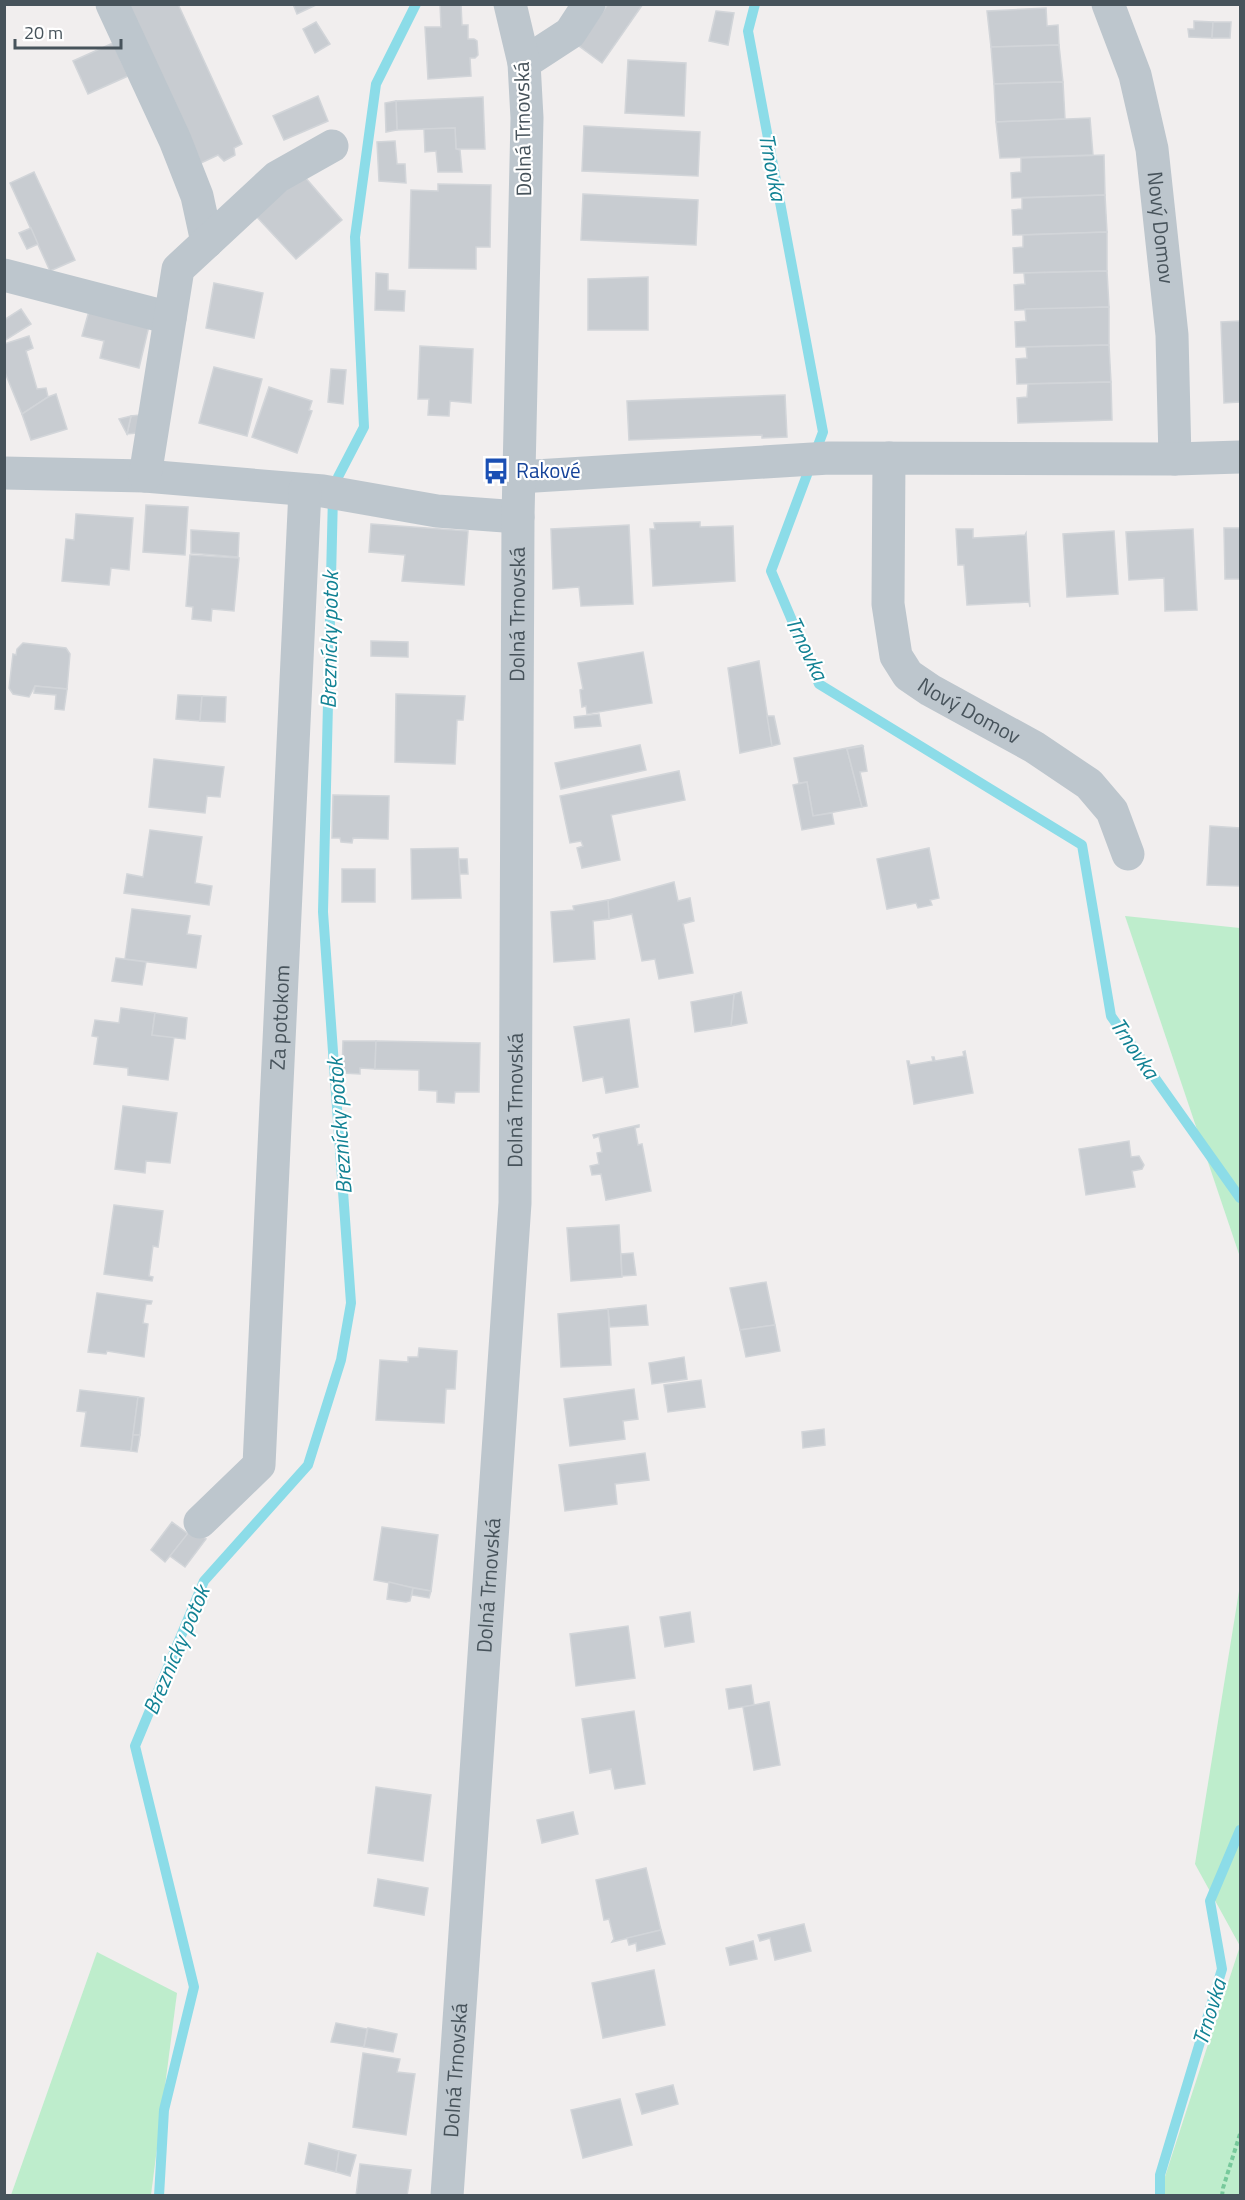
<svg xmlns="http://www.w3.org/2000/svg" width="1245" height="2200" viewBox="0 0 1245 2200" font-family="'Titillium Web',sans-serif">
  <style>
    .green { fill: #beedcc }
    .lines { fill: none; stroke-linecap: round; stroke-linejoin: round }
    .stream { stroke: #8cdce8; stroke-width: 10 }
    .building { fill: #c8ccd1; stroke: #d2d5d9; stroke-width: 1.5 }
    .path { stroke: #77c99b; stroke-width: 4; stroke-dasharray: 4.5 3; stroke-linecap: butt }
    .minor { stroke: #bdc6cd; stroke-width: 33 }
    .labels { text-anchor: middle; stroke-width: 4.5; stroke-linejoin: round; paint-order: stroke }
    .street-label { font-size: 21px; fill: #47535b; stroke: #fff }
    .transit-label { font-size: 21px; fill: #164399; stroke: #fff; text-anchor: start }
    .water-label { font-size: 22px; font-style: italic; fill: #128294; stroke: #fff }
  </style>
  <rect width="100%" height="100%" fill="#f1eeee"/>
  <g class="green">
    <path d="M1125,916L1240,928V1257Z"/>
    <path d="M1240,1585V2195H1159L1240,1946L1195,1864Z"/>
    <path d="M97,1952L177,1993L151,2195H11Z"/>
  </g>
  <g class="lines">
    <g class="stream">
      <path d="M755,4L748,31L823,432L771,571L819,684L1082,845L1111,1016L1240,1198"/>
      <path d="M159,2196L164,2110L194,1987L135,1746L204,1581L308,1465L341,1360L351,1303L323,912L333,495L338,477L364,427L355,237L376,84L416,4"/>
      <path d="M1160,2196V2175L1222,1969L1210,1901L1240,1830"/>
    </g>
  </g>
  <g class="building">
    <path d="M178,4L242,144L234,148L235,155L224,161L218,155L201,163L129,5Z"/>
    <path d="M293,4H315L316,5L297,14Z"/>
    <path d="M440,4H461L462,25H468V39H474L477,41L478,55L475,58H470L471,76L428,79L425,27H441Z"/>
    <path d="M608,4H643L602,63L579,46Z"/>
    <path d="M1046,8L1047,26L1058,25L1059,45L991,47L987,11Z"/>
    <path d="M716,11L734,13L728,45L709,41Z"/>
    <path d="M1194,21L1213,22L1212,38L1189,37L1188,29H1194Z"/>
    <path d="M316,22L330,44L315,53L303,29Z"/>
    <path d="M1213,22H1231L1230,38H1212Z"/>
    <path d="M113,43L128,76L88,94L73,61Z"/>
    <path d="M1059,45L1063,82L994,84L991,47Z"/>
    <path d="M628,60L686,63L684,116L625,113Z"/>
    <path d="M1063,82L1065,119L996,122L994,84Z"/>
    <path d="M318,96L328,121L284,140L273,116Z"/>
    <path d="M483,97L485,149H456L455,128L397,130L396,101Z"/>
    <path d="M396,101L397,130L386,132L385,103Z"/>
    <path d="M1090,118L1093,155L1000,158L996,122Z"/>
    <path d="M584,126L700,132L698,176L582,171Z"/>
    <path d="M455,128L456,149L460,150L462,172H438L436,151L425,152L424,129Z"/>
    <path d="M395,141L397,164H405L406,183L379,181L377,142Z"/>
    <path d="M1104,155L1105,195L1012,198L1011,173L1021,172V158Z"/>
    <path d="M34,172L75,260L50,271L10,183Z"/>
    <path d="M304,176L342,220L296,259L254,214Z"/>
    <path d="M438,184L491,185L490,247H476V269L409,268L411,190L438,191Z"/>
    <path d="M583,194L698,200L696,245L581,240Z"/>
    <path d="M1105,195L1107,232L1013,235L1012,210L1022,209V198Z"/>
    <path d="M31,228L38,244L27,249L19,233Z"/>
    <path d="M1107,232V271L1014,273L1013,248L1023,247V235Z"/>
    <path d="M1107,271L1109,307L1015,310L1014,285L1025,284L1024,273Z"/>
    <path d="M376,273L388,274V290L405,291L404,311L375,310Z"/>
    <path d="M648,277V330H588V279Z"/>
    <path d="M214,283L263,293L254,338L206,328Z"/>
    <path d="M1109,307V345L1016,347L1015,322L1026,321L1025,309Z"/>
    <path d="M21,309L31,324L4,341V320Z"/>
    <path d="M89,311L149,326L139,368L100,358L104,341L82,336Z"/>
    <path d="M1240,321V402L1224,403L1221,322Z"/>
    <path d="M29,336L33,348L26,351L37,389L46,388L48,397L22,414L4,370V344Z"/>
    <path d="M1109,345L1111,382L1017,384L1016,359L1027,358L1026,347Z"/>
    <path d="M420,346L473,349L471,403L450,401L449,416L428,415L429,399H418Z"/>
    <path d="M214,367L262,379L247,436L199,423Z"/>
    <path d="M331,369L346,370L343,404L328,402Z"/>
    <path d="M1111,382L1112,420L1018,423L1017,398L1027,397L1028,384Z"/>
    <path d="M269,387L312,401L309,410L312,411L297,453L252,437Z"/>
    <path d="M56,394L67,429L31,440L22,414L48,397Z"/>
    <path d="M785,395L787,437L762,438V435L629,440L627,401Z"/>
    <path d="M140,415L137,433L127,434L131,416Z"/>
    <path d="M131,416L127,434L119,419Z"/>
    <path d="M146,505L188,507L185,555L143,552Z"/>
    <path d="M76,514L133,518L129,570L111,568L109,585L62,581L66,539L74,540Z"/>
    <path d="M700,522V527L733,526L735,581L653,586L650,529H655L654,523Z"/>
    <path d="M371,524L468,531L464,585L402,581L405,555L369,552Z"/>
    <path d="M629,525L633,604L581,606L579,587L553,589L551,529Z"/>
    <path d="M1224,528H1240V579H1225Z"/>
    <path d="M956,529H973V538L1025,535L1026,533L1030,607L1029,602L967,605L964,565H958Z"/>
    <path d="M1193,529L1197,610L1165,611L1164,578L1129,580L1126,532Z"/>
    <path d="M191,530L239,533L238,557L191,553Z"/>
    <path d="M1114,531L1118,594L1067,597L1063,534Z"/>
    <path d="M190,555L239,558L234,611L212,609L211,621L192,619L193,607L186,606Z"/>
    <path d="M371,641L408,642V657L371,656Z"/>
    <path d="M23,643L66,648L70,654L67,689L35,686L29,697L13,694L9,688L13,654L16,655L17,649Z"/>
    <path d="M643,652L652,703L587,714L586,706L582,707L580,690L583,689L578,663Z"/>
    <path d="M759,661L772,746L740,753L728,668Z"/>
    <path d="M35,686L67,689L64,710L55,709L56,695L34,693Z"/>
    <path d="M396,694L465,696L463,720H457L455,764L395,762Z"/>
    <path d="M178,695L202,696L200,721L176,719Z"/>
    <path d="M202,696L226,697L225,722L200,721Z"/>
    <path d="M599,714L601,726L575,728L574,717Z"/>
    <path d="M767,716H774L780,744L772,746Z"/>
    <path d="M640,745L646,770L561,789L555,763Z"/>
    <path d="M862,745L863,746L847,749L862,807L813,816L807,782L799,783L794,758Z"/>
    <path d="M863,746L867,771L860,772L867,806L862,807L847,749Z"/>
    <path d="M154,759L224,767L220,797L207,796L205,813L149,807Z"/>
    <path d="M679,771L685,800L611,815L620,860L582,868L577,848L583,846L581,841L570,843L560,796Z"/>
    <path d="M807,782L813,816L832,813L834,824L802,830L793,785Z"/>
    <path d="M333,795L389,796L388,839L353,838L352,843L341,842L340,838H332Z"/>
    <path d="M1210,826L1240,828V886L1207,885Z"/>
    <path d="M150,830L202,837L195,883L212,886L209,905L124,893L127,874L143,877Z"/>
    <path d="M458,848L461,898L412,899L411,849Z"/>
    <path d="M929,848L939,898L930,900L932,905L918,908L916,903L887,909L877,859Z"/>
    <path d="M459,859H467L468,874H460Z"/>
    <rect x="342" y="869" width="33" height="33"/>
    <path d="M674,882L678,901L690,898L694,921L683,924L693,973L659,979L655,959L642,961L632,914L609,919L608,900Z"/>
    <path d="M608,900L609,919L593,921L595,959L554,962L551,912L574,910L573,906Z"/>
    <path d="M132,909L190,916L187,934L201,936L196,968L125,959Z"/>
    <path d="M116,958L146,962L142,985L112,981Z"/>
    <path d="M741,992L747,1023L731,1026L734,994Z"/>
    <path d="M734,994L731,1026L695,1032L691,1002Z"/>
    <path d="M121,1008L155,1013L152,1035L174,1037L168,1080L128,1075V1068L94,1064L98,1037L92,1036L95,1020L119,1023Z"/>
    <path d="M155,1013L187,1018L185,1039L152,1035Z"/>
    <path d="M629,1019L638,1087L606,1093L603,1077L583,1081L574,1027Z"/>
    <path d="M343,1041H376L375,1069L360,1068V1074L342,1073Z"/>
    <path d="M376,1041L480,1043L479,1092H455L454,1103L437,1102V1091L419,1090V1070L375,1069Z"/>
    <path d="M965,1051L973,1093L914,1104L907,1061H909L910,1065L933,1061L932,1057H934L935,1061L964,1056L963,1052Z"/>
    <path d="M123,1106L177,1113L170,1163L146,1161L145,1173L115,1169Z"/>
    <path d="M639,1125V1127L635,1128L638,1145L642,1144L651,1191L606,1200L601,1174L592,1175L590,1166L599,1164L597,1153L602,1152L599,1136L594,1138L593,1135Z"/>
    <path d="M1129,1141L1131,1157L1139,1156L1144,1165L1142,1169L1132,1171L1135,1187L1086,1195L1079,1149Z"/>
    <path d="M114,1205L163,1211L158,1247L153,1246L149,1276L153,1277L152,1281L104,1274Z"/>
    <path d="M619,1225L622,1277L571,1281L567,1228Z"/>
    <path d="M633,1253L636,1275L622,1276L621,1254Z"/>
    <path d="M766,1282L775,1325L740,1330L730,1288Z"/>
    <path d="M97,1293L152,1301L151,1304H146L143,1323L148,1324L144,1357L107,1351L106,1354L88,1352Z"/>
    <path d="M646,1305L648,1325L610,1327L608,1309Z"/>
    <path d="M608,1309L611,1365L561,1367L558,1314Z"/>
    <path d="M775,1325L780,1351L746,1357L740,1330Z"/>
    <path d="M419,1348L457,1351L455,1389H446L444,1423L376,1420L380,1360L408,1362V1357H418Z"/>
    <path d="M684,1357L687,1379L652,1384L649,1363Z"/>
    <path d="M701,1380L705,1407L668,1412L664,1385Z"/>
    <path d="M634,1389L638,1419L623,1421L625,1439L570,1446L564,1399Z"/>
    <path d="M80,1390L138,1397L131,1451L81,1446L86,1412L77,1411Z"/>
    <path d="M138,1397L144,1398L140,1435H133Z"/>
    <path d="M824,1429L825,1445L803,1448L802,1432Z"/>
    <path d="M133,1435H140L137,1452L131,1451Z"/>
    <path d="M645,1453L649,1480L615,1484L617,1504L565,1511L559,1465Z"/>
    <path d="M172,1522L188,1534L165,1562L151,1550Z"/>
    <path d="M382,1527L438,1535L431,1591L374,1580Z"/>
    <path d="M192,1528L206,1539L185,1567L170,1556Z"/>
    <path d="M389,1582L413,1588L410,1601L406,1602L387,1599Z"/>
    <path d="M413,1588L431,1591L429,1598L412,1595Z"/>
    <path d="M690,1612L694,1642L665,1647L660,1617Z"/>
    <path d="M628,1626L635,1678L576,1686L570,1634Z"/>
    <path d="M751,1685L754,1705L729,1709L726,1689Z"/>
    <path d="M769,1702L780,1765L754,1770L743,1707Z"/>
    <path d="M634,1711L645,1784L615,1789L611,1769L590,1773L582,1719Z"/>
    <path d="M376,1787L431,1795L423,1861L368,1853Z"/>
    <path d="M573,1812L578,1834L542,1843L537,1820Z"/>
    <path d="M646,1868L661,1930L612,1942L614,1939L609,1919L604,1920L596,1880Z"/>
    <path d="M378,1879L428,1888L424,1915L374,1906Z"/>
    <path d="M804,1924L811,1951L775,1960L770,1938L760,1941L758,1935Z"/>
    <path d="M661,1930L665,1944L637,1951L636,1943L629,1945L627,1938Z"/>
    <path d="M753,1941L757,1959L730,1965L726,1948Z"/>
    <path d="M654,1970L665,2025L603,2038L592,1983Z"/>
    <path d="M336,2023L367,2029L364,2047L331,2042Z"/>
    <path d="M368,2028L397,2034L393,2052L364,2047Z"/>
    <path d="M363,2053L400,2059L397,2072L415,2074L406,2135L353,2127Z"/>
    <path d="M673,2085L678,2104L642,2114L636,2094Z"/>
    <path d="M620,2099L632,2145L583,2158L571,2110Z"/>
    <path d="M309,2143L339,2151L336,2172L305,2164Z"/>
    <path d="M339,2151L356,2155L350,2176L336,2172Z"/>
    <path d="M360,2164L411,2170L407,2196H356Z"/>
  </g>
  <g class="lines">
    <path class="path" d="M1222,2196L1223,2188L1240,2134"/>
    <g class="minor">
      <path d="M112,4L175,140L197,196L207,242"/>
      <path id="s1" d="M1108,4L1135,75L1152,149L1172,335L1175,459"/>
      <path d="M524,63L570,33L589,4"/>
      <path d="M4,275L170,318"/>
      <path id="s2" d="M889,458L888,604L896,656L908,675L930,690L1034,747L1089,784L1112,811L1128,854"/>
      <path d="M4,473L145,476L323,491L437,511L518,517"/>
      <path d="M145,476L178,269L277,177L332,146"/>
      <path d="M519,477L829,458L1175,459L1240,457"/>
      <path id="s3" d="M200,1522L259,1465L305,490"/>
      <path id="s4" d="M447,2196L515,1203L518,517L527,118L524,63L510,4"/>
    </g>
  </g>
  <defs>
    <g id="bus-bare" transform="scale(2.07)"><path d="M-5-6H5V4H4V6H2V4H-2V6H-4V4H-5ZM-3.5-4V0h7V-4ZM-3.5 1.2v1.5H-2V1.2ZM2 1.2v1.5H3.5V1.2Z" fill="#1a4fb4" stroke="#fff" stroke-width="2.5" paint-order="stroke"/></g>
  </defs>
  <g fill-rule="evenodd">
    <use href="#bus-bare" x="496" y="471"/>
  </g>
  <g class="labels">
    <g class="street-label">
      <text transform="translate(523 129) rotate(-91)" y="7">Dolná Trnovská</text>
      <text dy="7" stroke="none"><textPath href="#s1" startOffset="231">Nový Domov</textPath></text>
      <text dy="7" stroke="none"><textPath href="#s4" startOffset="1584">Dolná Trnovská</textPath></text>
      <text dy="7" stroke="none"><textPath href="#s2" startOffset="292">Nový Domov</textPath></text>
      <text dy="7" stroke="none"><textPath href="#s3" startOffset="530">Za potokom</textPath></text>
      <text dy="7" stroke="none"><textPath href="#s4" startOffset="1098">Dolná Trnovská</textPath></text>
      <text dy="7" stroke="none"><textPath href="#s4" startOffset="612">Dolná Trnovská</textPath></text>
      <text dy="7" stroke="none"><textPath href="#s4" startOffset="126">Dolná Trnovská</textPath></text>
    </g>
    <g class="transit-label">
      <text x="516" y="478">Rakové</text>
    </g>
    <g class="water-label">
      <text transform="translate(773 167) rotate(79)" y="8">Trnovka</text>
      <text transform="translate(329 640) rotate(-89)" y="8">Breznícky potok</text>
      <text transform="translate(807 648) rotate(64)" y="8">Trnovka</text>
      <text transform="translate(1135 1048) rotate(56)" y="8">Trnovka</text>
      <text transform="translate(339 1126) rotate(-94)" y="8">Breznícky potok</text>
      <text transform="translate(176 1650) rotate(-67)" y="8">Breznícky potok</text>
      <text transform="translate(1209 2012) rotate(-73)" y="8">Trnovka</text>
    </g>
  </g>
  <rect width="1245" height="2200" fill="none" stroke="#47535b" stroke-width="12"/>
  <path d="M15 39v9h106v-9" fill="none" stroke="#47535b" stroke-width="3"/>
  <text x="24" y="39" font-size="18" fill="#47535b" stroke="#ffffff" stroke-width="4.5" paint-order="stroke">20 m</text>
</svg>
